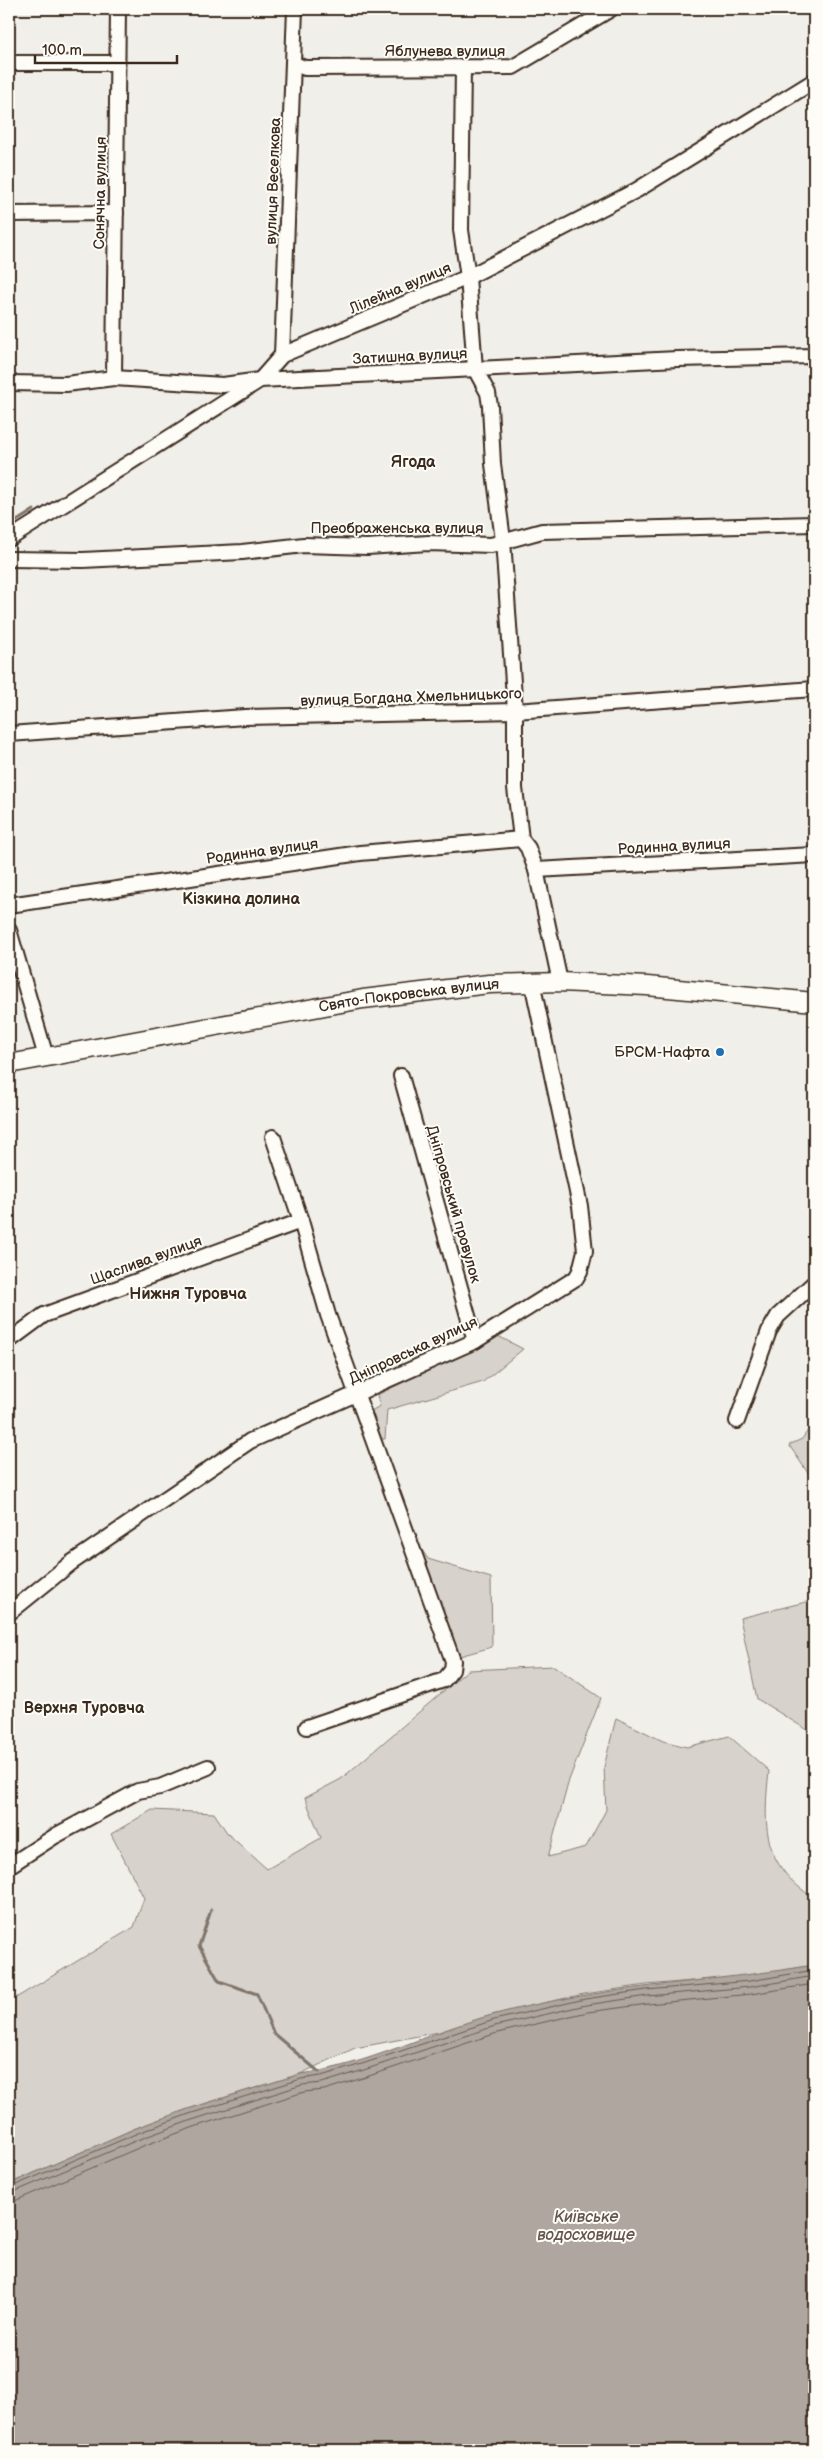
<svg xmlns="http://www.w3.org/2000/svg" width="823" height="2459" viewBox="0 0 823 2459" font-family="'Balsamiq Sans',sans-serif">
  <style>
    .green { fill: #d7d2cc; stroke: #897e75 }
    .water { fill: #aea69f; stroke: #80746b }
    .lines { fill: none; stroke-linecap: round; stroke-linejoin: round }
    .shore { stroke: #695c52; stroke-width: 1 }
    .stream { stroke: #80746b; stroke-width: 3 }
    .minor-casing { stroke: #3b2a1e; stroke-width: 18 }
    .major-casing { stroke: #3b2a1e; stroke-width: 21 }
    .minor { stroke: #fdfcf7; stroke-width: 14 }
    .major { stroke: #fdfcf7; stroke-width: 18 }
    .poi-dot { fill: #1f6fb2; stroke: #fdfcf7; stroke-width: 2 }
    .labels { text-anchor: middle; stroke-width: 4; stroke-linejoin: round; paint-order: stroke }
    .street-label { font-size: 15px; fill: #3b2a1e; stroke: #fdfcf7 }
    .poi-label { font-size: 15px; fill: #3b2a1e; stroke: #fdfcf7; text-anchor: end }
    .neighbourhood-label { font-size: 16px; font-weight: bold; fill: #3b2a1e; stroke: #fdfcf7 }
    .water-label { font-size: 16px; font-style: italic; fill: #63554b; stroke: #fdfcf7 }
  </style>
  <rect width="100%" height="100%" fill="#f1efea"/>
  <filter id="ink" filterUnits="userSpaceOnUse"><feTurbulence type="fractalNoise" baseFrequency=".02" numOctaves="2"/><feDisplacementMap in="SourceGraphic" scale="10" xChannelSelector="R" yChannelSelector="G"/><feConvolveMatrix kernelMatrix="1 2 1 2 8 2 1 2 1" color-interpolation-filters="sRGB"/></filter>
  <g filter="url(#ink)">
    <g class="green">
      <path d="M498,1336L523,1349L483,1382L387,1410L385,1439H376L367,1413L380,1406L377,1395Z"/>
      <path d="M814,1422V1482L789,1445L802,1439Z"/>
      <path d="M416,1546L420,1547L428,1559L491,1578L492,1647L456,1657Z"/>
      <path d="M814,1600V1734L757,1699L740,1618Z"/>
      <path d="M554,1666L601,1698L569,1780L548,1857L586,1847L606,1810L604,1767L616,1718L663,1741L687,1747L729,1736L769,1771C763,1826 762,1865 814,1898V1965L749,1976L646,1985L584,1994L492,2015L439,2032L355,2048L300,2074L188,2109L136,2128L9,2184V2002L134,1927L144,1898L111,1834L152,1810L214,1813L228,1834L267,1869L321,1838L305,1798L341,1779L468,1670Z"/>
    </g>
    <path class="water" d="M814,1965V2450H9V2184L136,2128L188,2109L300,2074C367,2066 428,2032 492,2015C598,1986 707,1983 814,1965Z"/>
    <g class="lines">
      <g class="shore">
        <path d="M9,2188L138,2133L189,2114L301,2079L321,2076L362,2064L494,2020L585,1999L646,1990L750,1981L814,1970"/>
        <path d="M9,2194L140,2139L192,2120L302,2085L322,2083L364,2070L495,2026L586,2005L647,1996L750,1987L814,1976"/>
        <path d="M9,2202L17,2200L143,2146L194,2127L304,2092L324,2090L366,2077L497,2033L588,2012L648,2004L751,1994L814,1984"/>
      </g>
      <g class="stream">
        <path d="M9,526L34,510"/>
        <path d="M211,1910L199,1946L219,1981L257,1994L274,2034L319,2072"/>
      </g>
      <g class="minor-casing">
        <g id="minor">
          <path d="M9,63H117"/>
          <path d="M294,64L305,68L513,67L611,9"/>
          <path d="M463,67L461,230L468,277L475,369L488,393L490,406L493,464L503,540L515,711V788L521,839L528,848L536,870L560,982"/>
          <path d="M9,214L116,213"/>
          <path d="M282,355L295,9"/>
          <path d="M114,378L118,9"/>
          <path d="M9,383L66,384L114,378L223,385L260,380L677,359L814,356"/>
          <path d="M9,539L260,380L282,355L468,277L637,190L814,81"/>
          <path d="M9,559L83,560L242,552L304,545L367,547L428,543L491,545L542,531L814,524"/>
          <path d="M9,734L245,717L515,711L814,689"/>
          <path d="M536,870L814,855"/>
          <path d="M9,905L360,853L521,839"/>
          <path d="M9,930L46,1057"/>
          <path d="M401,1076L475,1341"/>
          <path d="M273,1137L301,1221L328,1315L453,1661L452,1670L444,1680L307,1727"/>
          <path d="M9,1341L44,1315L301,1221"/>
          <path d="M737,1421L769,1331L778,1316L814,1283"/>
          <path d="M9,1613L71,1563L250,1441L475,1341L576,1278L580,1271L585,1251L580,1206L532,982"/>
          <path d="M9,1866L55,1836L138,1791L160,1787L208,1767"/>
        </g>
      </g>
      <g class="major-casing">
        <g id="major">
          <path id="s1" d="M9,1064L363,999L489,984L560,982L647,986L814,1002"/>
        </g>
      </g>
      <use href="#minor" class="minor"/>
      <use href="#major" class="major"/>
    </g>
  </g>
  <circle class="poi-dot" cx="720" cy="1052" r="5"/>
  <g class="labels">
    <g class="street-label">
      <text x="445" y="56">Яблунева вулиця</text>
      <text transform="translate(273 181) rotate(-88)" y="5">вулиця Веселкова</text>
      <text transform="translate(100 193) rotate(-89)" y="5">Сонячна вулиця</text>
      <text transform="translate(400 288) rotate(-23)" y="5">Лілейна вулиця</text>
      <text transform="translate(410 356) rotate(-3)" y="5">Затишна вулиця</text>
      <text x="397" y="533">Преображенська вулиця</text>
      <text transform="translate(411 697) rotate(-2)" y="5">вулиця Богдана Хмельницького</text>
      <text transform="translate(674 846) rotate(-3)" y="5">Родинна вулиця</text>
      <text transform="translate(262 851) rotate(-8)" y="5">Родинна вулиця</text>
      <text dy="5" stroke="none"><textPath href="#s1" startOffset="406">Свято-Покровська вулиця</textPath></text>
      <text transform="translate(454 1204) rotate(74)" y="5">Дніпровський провулок</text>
      <text transform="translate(146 1260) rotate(-20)" y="5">Щаслива вулиця</text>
      <text transform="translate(413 1350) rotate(-25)" y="5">Дніпровська вулиця</text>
    </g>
    <g class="poi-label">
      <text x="710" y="1057">БРСМ-Нафта</text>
    </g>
    <g class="neighbourhood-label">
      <text x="413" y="467">Ягода</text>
      <text x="241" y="904">Кізкина долина</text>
      <text x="188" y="1299">Нижня Туровча</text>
      <text x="84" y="1713">Верхня Туровча</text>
    </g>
    <g class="water-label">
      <text x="586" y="2222">Київське<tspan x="586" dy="18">водосховище</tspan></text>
    </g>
  </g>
  <rect width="823" height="2459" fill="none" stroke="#fdfcf7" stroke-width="30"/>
  <rect x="15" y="15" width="793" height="2429" fill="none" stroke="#3b2a1e" stroke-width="2" filter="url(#ink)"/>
  <path d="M35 55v8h142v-8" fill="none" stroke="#3b2a1e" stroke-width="2.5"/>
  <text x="42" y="55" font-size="15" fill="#3b2a1e" stroke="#fdfcf7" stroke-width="4" paint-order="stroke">100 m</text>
</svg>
